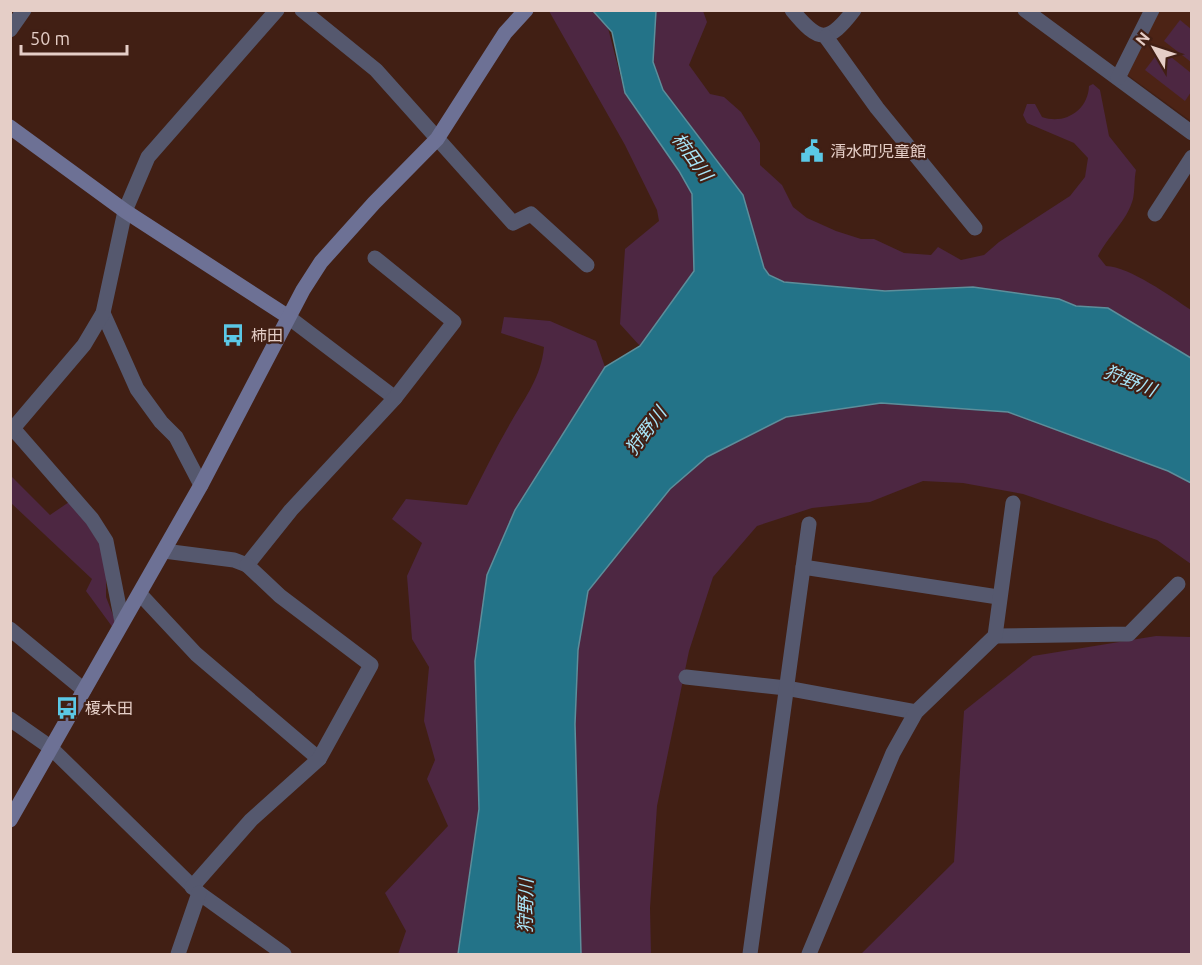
<svg xmlns="http://www.w3.org/2000/svg" width="1202" height="965" viewBox="0 0 1202 965" font-family="Ubuntu,'Noto Sans JP',sans-serif">
  <style>
    .built { fill: #4c2315 }
    .green { fill: #4d2742 }
    .water { fill: #237388; stroke: #5d8e9b; stroke-width: 1.5 }
    .lines { fill: none; stroke-linecap: round; stroke-linejoin: round }
    .street { stroke: #55586e; stroke-width: 15 }
    .secondary { stroke: #6d7195; stroke-width: 15 }
    .labels { text-anchor: middle; stroke-width: 4.5; stroke-linejoin: round; paint-order: stroke }
    .poi-label { font-size: 16px; fill: #e5cec7; stroke: #411f14; text-anchor: start }
    .water-label { font-size: 18px; font-style: italic; fill: #a8e5f8; stroke: #411f14 }
  </style>
  <rect width="100%" height="100%" fill="#411f14"/>
  <path class="built" d="M1158,11H1191V121L1125,73Z"/>
  <g class="green">
    <path d="M549,11H592L608,28L625,94L679,171L692,194L694,271L640,346L620,324L625,249L659,221L657,210L625,145Z"/>
    <path d="M656,11H703L707,22L689,65L710,94L724,97L741,112L760,143V165L782,185L793,207L807,218L836,231L861,239H874L904,253L931,255L938,247L961,260L984,255L999,242L1070,196L1085,177L1088,158L1074,143L1027,123L1023,115L1027,104H1035L1042,117C1064,125 1088,111 1089,86L1093,84L1100,90L1109,136L1136,170C1134,179 1135,190 1133,199C1127,221 1108,236 1098,256L1106,266C1130,267 1170,296 1191,310V358L1107,308L1076,306L1059,299L973,287L885,291L784,282L769,275L764,268L743,195L663,90L653,62Z"/>
    <path d="M1180,20L1191,29V62L1164,41Z"/>
    <path d="M1161,49L1191,73V92L1185,101L1145,70Z"/>
    <path d="M504,317L550,321L596,341L605,367L515,510L487,575L475,661L479,809L458,954H398L406,931L385,893L448,826L427,779L435,760L424,721L429,667L412,639L407,576L422,543L392,519L406,499L467,505C482,477 495,449 511,422C526,396 541,377 544,347L501,333Z"/>
    <path d="M881,403L1008,412L1168,471L1191,483V564L1157,540L1023,494L963,483L923,481L870,502L812,508L757,526L713,577L689,651L657,806L650,908L651,954H581L575,724L578,650L588,591L670,489L707,457L786,417Z"/>
    <path d="M10,475L50,515L72,500L106,555V597L120,633L119,636L86,591L92,579L11,503Z"/>
    <path d="M1156,636L1191,637V954H861L954,862L964,711L1033,656Z"/>
  </g>
  <path class="water" d="M593,11H656L653,62L663,90L743,195L764,268L769,275L784,282L885,291L973,287L1059,299L1076,306L1108,308L1191,358V483L1168,471L1008,412L881,403L786,417L707,457L670,489L588,591L578,650L575,724L581,954H458L479,809L475,661L487,575L515,510L605,367L640,346L694,271L692,194L679,171L625,93L612,32Z"/>
  <g class="lines">
    <g class="street">
      <path d="M302,10L376,70L513,223L531,214L587,265"/>
      <path d="M792,10C819,43 828,44 854,10"/>
      <path d="M1025,10L1192,133"/>
      <path d="M10,30L24,10"/>
      <path d="M826,37L877,108L975,228"/>
      <path d="M1118,78L1152,10"/>
      <path d="M1155,214L1192,157"/>
      <path d="M103,313L137,389L161,422L176,437L201,485"/>
      <path d="M287,316L395,398"/>
      <path d="M10,425L92,519L106,541L122,622"/>
      <path d="M10,432L84,345L103,313L125,211L148,157L277,10"/>
      <path d="M164,551L234,560L247,565L291,510L395,398L454,322L375,258"/>
      <path d="M803,567L998,597"/>
      <path d="M140,594L196,654L319,759"/>
      <path d="M10,629L84,690"/>
      <path d="M995,636L1129,634L1178,584"/>
      <path d="M686,677L786,688L916,712"/>
      <path d="M10,719L50,747L199,893L284,954"/>
      <path d="M192,887L251,820L319,759L371,665L280,596L247,565"/>
      <path d="M178,954L199,893"/>
      <path d="M750,954L809,524"/>
      <path d="M809,954L893,753L916,712L995,636L1013,503"/>
    </g>
    <g class="secondary">
      <path d="M10,127L125,211L287,316"/>
      <path d="M10,820L201,485L303,290L321,262L374,203L437,139L505,33L526,10"/>
    </g>
  </g>
  <defs>
    <g id="civic-bare" transform="scale(1.8)"><path d="M-.6-6.5H3V-4.5H.6V-3L4-1V1h2V6H-6V1h2V-1L-.6-3ZM-1.2 2.5V6h2.4V2.5Z" fill="#5bc8e6" stroke="#411f14" stroke-width="2.5" paint-order="stroke"/></g>
    <g id="bus-bare" transform="scale(1.8)"><path d="M-5-6H5V4H4V6H2V4H-2V6H-4V4H-5ZM-3.5-4V0h7V-4ZM-3.5 1.2v1.5H-2V1.2ZM2 1.2v1.5H3.5V1.2Z" fill="#5bc8e6" stroke="#411f14" stroke-width="2.5" paint-order="stroke"/></g>
  </defs>
  <g fill-rule="evenodd">
    <use href="#civic-bare" x="812" y="151"/>
    <use href="#bus-bare" x="233" y="335"/>
    <use href="#bus-bare" x="67" y="708"/>
  </g>
  <g class="labels">
    <g class="poi-label">
      <text x="830" y="157">清水町児童館</text>
      <text x="251" y="341">柿田</text>
      <text x="85" y="714">榎木田</text>
    </g>
    <g class="water-label">
      <text transform="translate(692 157) rotate(54)" y="6">柿田川</text>
      <text transform="translate(1130 381) rotate(22)" y="6">狩野川</text>
      <text transform="translate(646 431) rotate(-53)" y="6">狩野川</text>
      <text transform="translate(526 906) rotate(-89)" y="6">狩野川</text>
    </g>
  </g>
  <rect width="1202" height="965" fill="none" stroke="#e5cec7" stroke-width="24"/>
  <g transform="translate(1154 48) rotate(309)" stroke="#411f14" stroke-width="4.5" paint-order="stroke">
  <path d="M0-4.5L10 22L0 15L-10 22Z" fill="#e5cec7"/>
  <text y="-9" font-size="16" font-weight="bold" text-anchor="middle" fill="#e5cec7">N</text>
  </g>
  <path d="M21 45v9h106v-9" fill="none" stroke="#e5cec7" stroke-width="3"/>
  <text x="30" y="45" font-size="18" fill="#e5cec7" stroke="#411f14" stroke-width="4.5" paint-order="stroke">50 m</text>
</svg>
